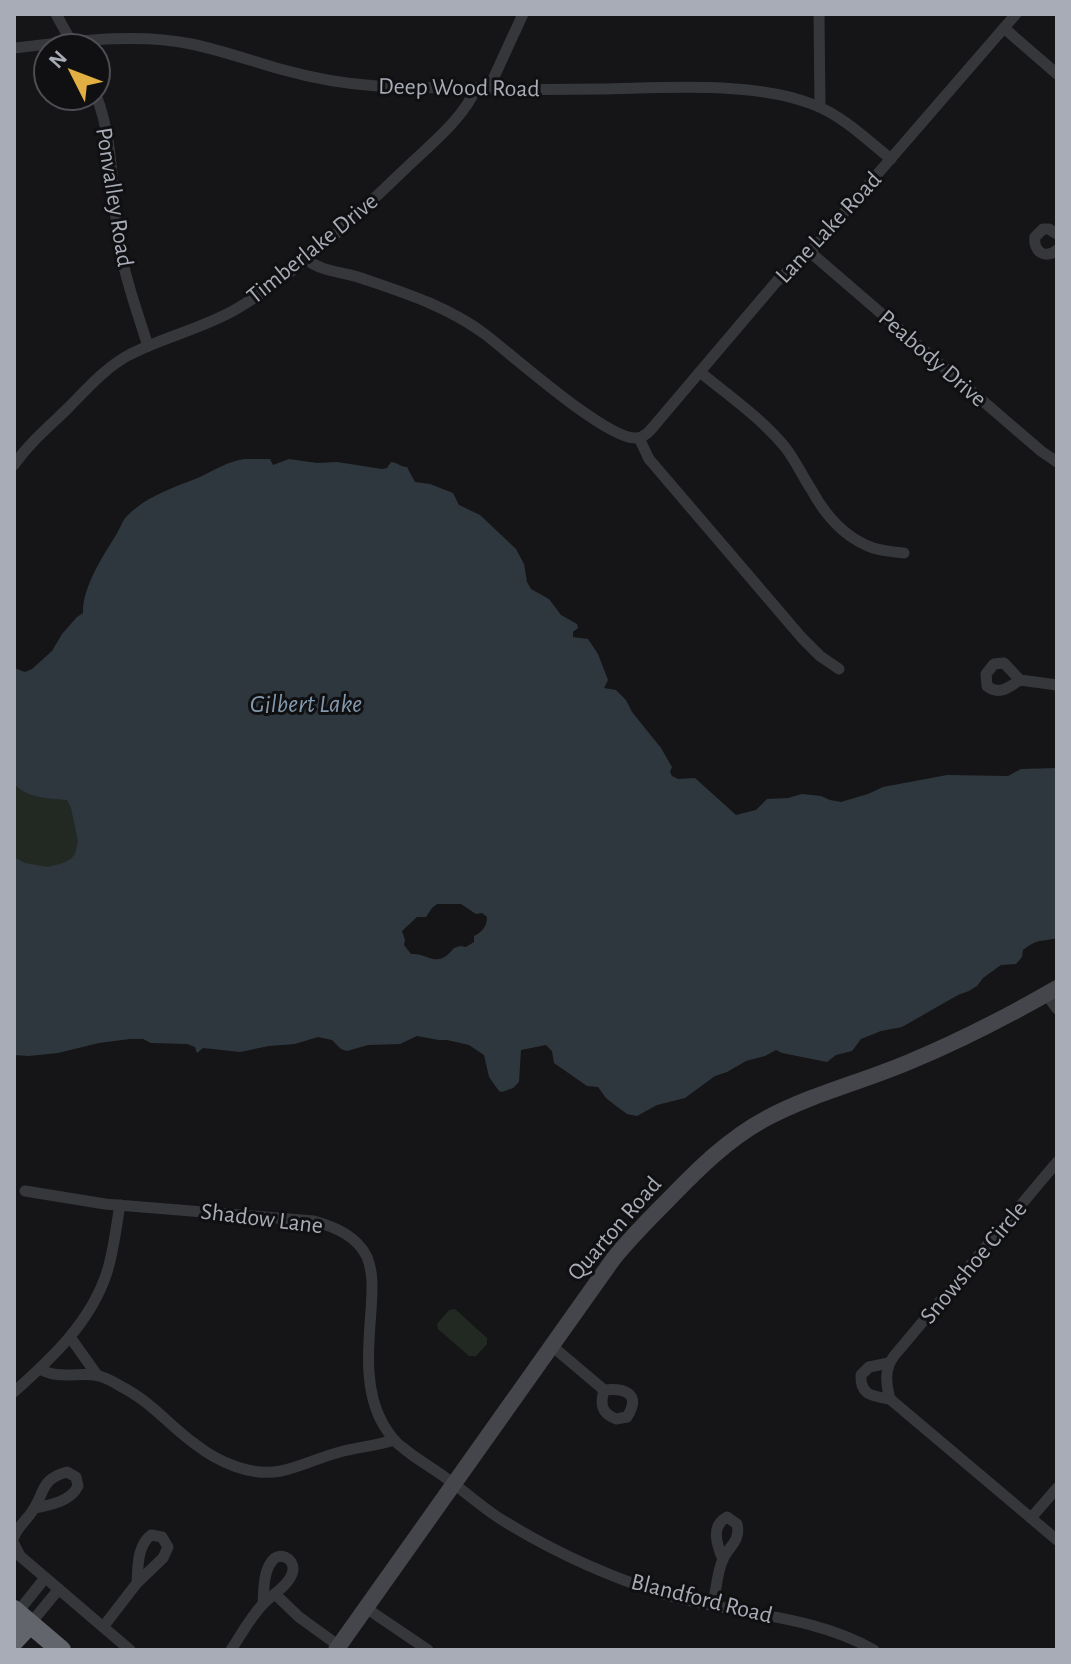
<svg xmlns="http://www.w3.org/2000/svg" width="1071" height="1664" viewBox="0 0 1071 1664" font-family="'Alegreya Sans',sans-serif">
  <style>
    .green { fill: #222922 }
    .water { fill: #2f373e; fill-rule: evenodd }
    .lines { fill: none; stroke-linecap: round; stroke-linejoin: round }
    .street { stroke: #36373b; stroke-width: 11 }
    .secondary { stroke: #45464b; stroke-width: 16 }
    .highway { stroke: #63656c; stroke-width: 20 }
    .labels { text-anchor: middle; stroke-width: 6; stroke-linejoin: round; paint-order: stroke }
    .street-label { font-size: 24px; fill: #a8acb6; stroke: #101012 }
    .water-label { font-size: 26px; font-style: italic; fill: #8299ae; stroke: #101012 }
  </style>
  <rect width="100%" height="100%" fill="#151517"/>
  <g class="green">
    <path d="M14,700L116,849L14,889Z"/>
    <path d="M455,1309L487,1338V1344L476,1356H469L438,1329L437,1324L449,1310Z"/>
  </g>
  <path class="water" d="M245,459H270L273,465L289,459L317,463L337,462L382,469L387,468L391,462C396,462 401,467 407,467L415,482L430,484L453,493L459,505L480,515L516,549L524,564L527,582L531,589L549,599L561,615L577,624L578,628L573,632V637L588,639L598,654L608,680L604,688L616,690L626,700L632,712L661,748L672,767L670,772L672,776L678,779L695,778L736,815L756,810L767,799L788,798L802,794L821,796L830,800L841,802L868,794L883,787L947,775L1008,776L1021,769L1057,768V938C1041,942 1038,938 1023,950L1022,957L1016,964L1001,965L983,978L977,986L969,991L958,995L902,1027L881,1031L861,1039L852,1051L836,1055L827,1062L782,1053L776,1050L765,1056L746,1061L727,1072L715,1076L685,1098L657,1105L637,1116L627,1114L616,1106L606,1098L598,1087L587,1086L554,1063L552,1051L546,1045L521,1050L519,1082L513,1088L502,1092L499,1091L489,1077L484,1055L469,1045L447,1040H439L417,1036L400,1044L368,1045L347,1051L341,1049L332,1040L318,1037L295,1044L269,1046L240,1052L203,1048L197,1053L195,1047L187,1044L151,1043L143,1039H130L99,1043L58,1053L29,1056L14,1055V857L25,863L48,867L63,863L71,859L75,854L78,841L71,808L67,800C48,798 29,799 14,784V668L25,672L32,669L52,651L62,634L77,617L83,613C82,588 103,556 116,535C121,527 122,520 129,514C149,495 175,487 200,477C215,470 228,461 245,459ZM437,904H461L476,914L482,913L487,917C487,927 482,932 474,936V942L466,947L460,946L454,948C436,970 430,953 411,954L404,945L405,940L402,931L417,917H426L432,908Z"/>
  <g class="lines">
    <g class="street">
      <path d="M56,14L73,45"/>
      <path d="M819,14L820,107"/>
      <path d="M1004,28L1057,74"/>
      <path d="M14,48C70,42 135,32 191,44C221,50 251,61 280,69C312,78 344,84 377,86C451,89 526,90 601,89C665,88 753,81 812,104C842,115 867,140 891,159"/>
      <path d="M489,88L523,14"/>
      <path d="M96,95C115,143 111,198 120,249C126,282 138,314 148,346"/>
      <path d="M1057,234L1049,229H1043L1035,237C1033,251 1045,260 1057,250"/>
      <path d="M810,252L1041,451L1057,462"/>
      <path d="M306,259C320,271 341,272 358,277C402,292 448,306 486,335C512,355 607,440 636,438C646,438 653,427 659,420L777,281L810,252L1016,14"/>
      <path d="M700,372C729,396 761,418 785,447C795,460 802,475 811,489C825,515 845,538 873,548C883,551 894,552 904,553"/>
      <path d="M639,438L649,459L802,638L820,656L839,669"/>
      <path d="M14,465C29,443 49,427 68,408C86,390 104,369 127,356C162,337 203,329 238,308C300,271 353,219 405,169C429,146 464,118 476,88"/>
      <path d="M1020,680C1009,687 999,696 987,686L986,674L994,664L1004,663L1020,680L1057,685"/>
      <path d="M1046,994L1057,1009"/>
      <path d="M1057,1162L894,1356C884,1369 886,1384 890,1399L1057,1540"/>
      <path d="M25,1191L105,1204L314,1221C335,1227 357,1236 367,1257C374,1274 372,1293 371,1311C368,1348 364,1391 383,1424C388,1432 393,1441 402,1447C417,1460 435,1469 451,1482C468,1494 482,1507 499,1518C550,1550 607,1576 664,1594C733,1615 809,1613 874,1650"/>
      <path d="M70,1337L97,1375"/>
      <path d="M552,1346L604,1390C624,1388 642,1393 627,1417L616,1419C601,1413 600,1404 604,1390"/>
      <path d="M889,1363L869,1367L861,1375C860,1396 873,1396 890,1399"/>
      <path d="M40,1369C57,1379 75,1373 94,1375C104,1376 114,1382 122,1387C150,1401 170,1426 195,1444C218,1462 251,1477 281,1471C301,1467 320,1457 340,1452C358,1447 376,1446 394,1440"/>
      <path d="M14,1392C52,1358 91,1322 107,1272C114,1250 116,1227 120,1205"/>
      <path d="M1031,1518L1057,1488"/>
      <path d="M14,1537C18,1526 27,1520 33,1510C45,1493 40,1479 67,1472L76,1477L78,1486C71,1501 51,1505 35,1508"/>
      <path d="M14,1544L20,1556L130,1650"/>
      <path d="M275,1594L299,1617L339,1646"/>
      <path d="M713,1605C716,1591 717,1572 723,1559C729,1546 741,1541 737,1524L727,1517C710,1526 717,1545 723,1560"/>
      <path d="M366,1608L428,1650"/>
      <path d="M17,1613L45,1578"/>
      <path d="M30,1624L59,1589"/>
      <path d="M103,1627L137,1583L163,1558L168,1547L162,1537L151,1535C137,1546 138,1567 137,1583"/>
      <path d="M231,1650C241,1635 251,1616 264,1603C273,1594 291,1584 293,1570C294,1558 279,1551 272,1561C263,1572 264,1591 263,1604"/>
    </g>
    <path class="secondary" d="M336,1650L614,1258C631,1237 649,1219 668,1200C698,1169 729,1138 767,1118C812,1094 862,1082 909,1062C960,1041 1010,1015 1057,988"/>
    <g class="highway">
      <path d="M14,1610L61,1650"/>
      <path d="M14,1641L30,1624"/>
    </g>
  </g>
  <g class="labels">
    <g class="street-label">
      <text transform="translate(459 87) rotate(1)" y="8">Deep Wood Road</text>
      <text transform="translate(115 197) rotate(81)" y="8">Ponvalley Road</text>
      <text transform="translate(828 227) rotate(-47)" y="8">Lane Lake Road</text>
      <text transform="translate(312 248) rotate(-39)" y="8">Timberlake Drive</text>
      <text transform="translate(933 358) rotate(41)" y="8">Peabody Drive</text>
      <text transform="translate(262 1218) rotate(7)" y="8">Shadow Lane</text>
      <text transform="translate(614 1228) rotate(-49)" y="8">Quarton Road</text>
      <text transform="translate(973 1262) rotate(-50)" y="8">Snowshoe Circle</text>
      <text transform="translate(702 1598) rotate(14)" y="8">Blandford Road</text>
    </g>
    <g class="water-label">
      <text x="306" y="712">Gilbert Lake</text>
    </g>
  </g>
  <rect width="1071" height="1664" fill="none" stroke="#a8acb6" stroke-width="32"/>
  <g transform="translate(72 72) rotate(312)"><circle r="38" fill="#101012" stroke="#4d4e54" stroke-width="2"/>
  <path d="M0-6L14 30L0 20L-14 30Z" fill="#e2af42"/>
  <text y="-12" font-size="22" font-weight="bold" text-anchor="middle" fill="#a8acb6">N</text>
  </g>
</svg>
